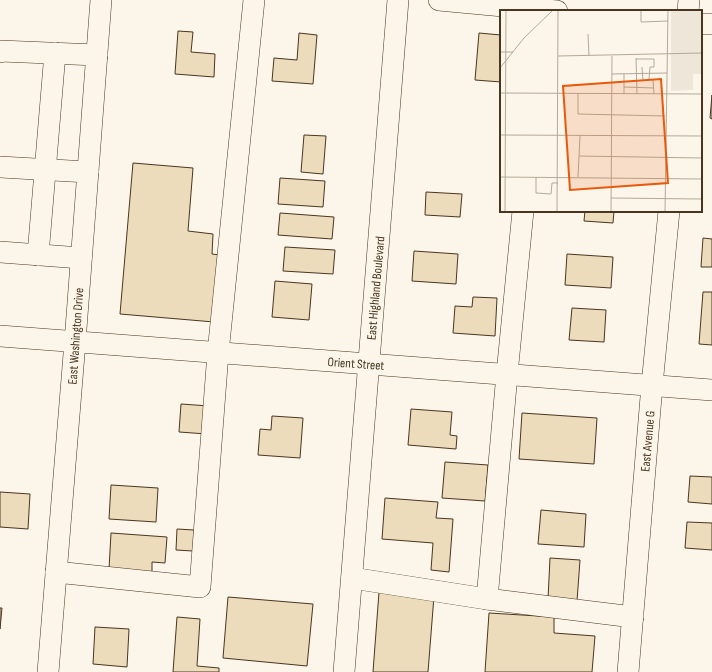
<svg xmlns="http://www.w3.org/2000/svg" width="712" height="672" viewBox="0 0 712 672" font-family="'Sofia Sans Condensed',sans-serif">
  <style>
    .building { fill: #ecdcbc; stroke: #4a3520 }
    .lines { fill: none; stroke-linecap: round; stroke-linejoin: round }
    .minor-casing { stroke: #4a3520; stroke-width: 22 }
    .minor { stroke: #fbf6e9; stroke-width: 21 }
    .labels { text-anchor: middle; stroke-width: 3; stroke-linejoin: round; paint-order: stroke }
    .street-label { font-size: 13px; fill: #4a3520; stroke: #fbf6e9 }
    .inset-road { fill: none; stroke: #b4a999; stroke-width: 1 }
    .view { fill: #e8590c; fill-opacity: 0.15; stroke: #e8590c; stroke-width: 2 }
    .inset-edge { fill: none; stroke: #4a3520; stroke-width: 2 }
  </style>
  <rect width="100%" height="100%" fill="#fbf6e9"/>
  <g class="building">
    <path d="M178,31L193,32L191,52L215,54L214,77L175,74Z"/>
    <path d="M299,33L317,35L313,84L272,81L274,58L297,60Z"/>
    <path d="M479,33L501,35V82L475,80Z"/>
    <path d="M712,95V119L710,118Z"/>
    <path d="M304,135L326,136L323,174L301,172Z"/>
    <path d="M133,163L193,168L188,231L213,234L212,254L220,255L214,322L120,314Z"/>
    <path d="M280,178L325,181L323,207L278,204Z"/>
    <path d="M426,192L462,194L460,217L425,215Z"/>
    <path d="M585,211H614L613,223L584,221Z"/>
    <path d="M280,213L334,217L332,239L278,235Z"/>
    <path d="M703,238L712,239V267H701Z"/>
    <path d="M285,247L335,250L333,274L283,271Z"/>
    <path d="M414,251L458,254L456,284L412,281Z"/>
    <path d="M567,254L613,257L611,288L565,285Z"/>
    <path d="M275,281L312,284L309,320L272,317Z"/>
    <path d="M703,292H712V345L699,344Z"/>
    <path d="M473,297L497,298L495,336L453,333L455,306L472,307Z"/>
    <path d="M572,308L606,310L604,342L569,340Z"/>
    <path d="M181,404L209,406L207,434L179,432Z"/>
    <path d="M411,409L452,412L450,435L457,436L456,449L408,445Z"/>
    <path d="M522,413L597,418L594,464L519,459Z"/>
    <path d="M272,416L303,418L300,458L258,455L260,429L271,430Z"/>
    <path d="M445,462L488,465L485,501L442,498Z"/>
    <path d="M690,476L712,477V504L688,502Z"/>
    <path d="M111,485L158,488L156,522L109,519Z"/>
    <path d="M0,492L30,494L28,529L0,527Z"/>
    <path d="M385,498L438,502L436,518L453,519L449,572L431,570L433,543L382,539Z"/>
    <path d="M541,510L586,514L584,547L538,544Z"/>
    <path d="M687,522L712,523V550L685,548Z"/>
    <path d="M177,529L194,530L193,551L176,550Z"/>
    <path d="M111,533L167,537L165,563L152,562V572L109,569Z"/>
    <path d="M550,558L580,560L577,601L548,599Z"/>
    <path d="M379,592L434,596L428,672H373Z"/>
    <path d="M228,597L313,604L307,666L223,658Z"/>
    <path d="M0,608H2L0,629Z"/>
    <path d="M489,613L554,617V633L595,636L592,672H485Z"/>
    <path d="M177,617L200,619L197,666L219,668V672H173Z"/>
    <path d="M95,627L129,629L127,667L93,664Z"/>
  </g>
  <g class="lines">
    <g class="minor-casing">
      <g id="minor">
        <path d="M439,0L557,11"/>
        <path d="M688,11L689,0"/>
        <path d="M701,24H712"/>
        <path d="M0,52V51L97,55"/>
        <path d="M0,167L88,172"/>
        <path d="M0,252L81,258"/>
        <path d="M38,255L55,53"/>
        <path d="M0,336L712,390"/>
        <path d="M56,572L200,587L218,353L254,0"/>
        <path d="M352,578L487,599L633,617"/>
        <path d="M487,599L507,374L523,211"/>
        <path d="M48,672L75,342L101,0"/>
        <path d="M344,672L398,0"/>
        <path d="M628,672L652,385L669,211"/>
      </g>
    </g>
    <use href="#minor" class="minor"/>
  </g>
  <g class="labels">
    <g class="street-label">
      <text transform="translate(375 288) rotate(-85)" y="5">East Highland Boulevard</text>
      <text transform="translate(75 336) rotate(-86)" y="5">East Washington Drive</text>
      <text transform="translate(356 363) rotate(4)" y="5">Orient Street</text>
      <text transform="translate(647 441) rotate(-85)" y="5">East Avenue G</text>
    </g>
  </g>
  <g transform="translate(500 10)">
    <rect width="202" height="202" fill="#fbf6e9"/>
    <path d="M171,0H202V80V64H193V80L171,81Z" fill="#ede6d9"/>
    <path class="inset-road" d="M141,0V12L168,11M88,24L89,46M0,42H13M58,46L202,43M136,48L137,84M136,49H154V57H150L149,69L153,70L154,84M142,57L143,70M0,58L24,28L52,1M112,64L167,63M124,77L154,78M0,83L202,84M78,83V104L165,106M124,84V64M0,125L202,126M79,146L202,148M0,167L202,169M36,167V183L51,184L52,173H58M78,167L80,126M111,188L202,189M5,202L6,0M57,202L58,0M111,202L112,46M165,202L168,0"/>
    <path class="view" d="M161,69L168,173L70,180L63,76Z"/>
    <rect width="202" height="202" class="inset-edge"/>
  </g>
</svg>
